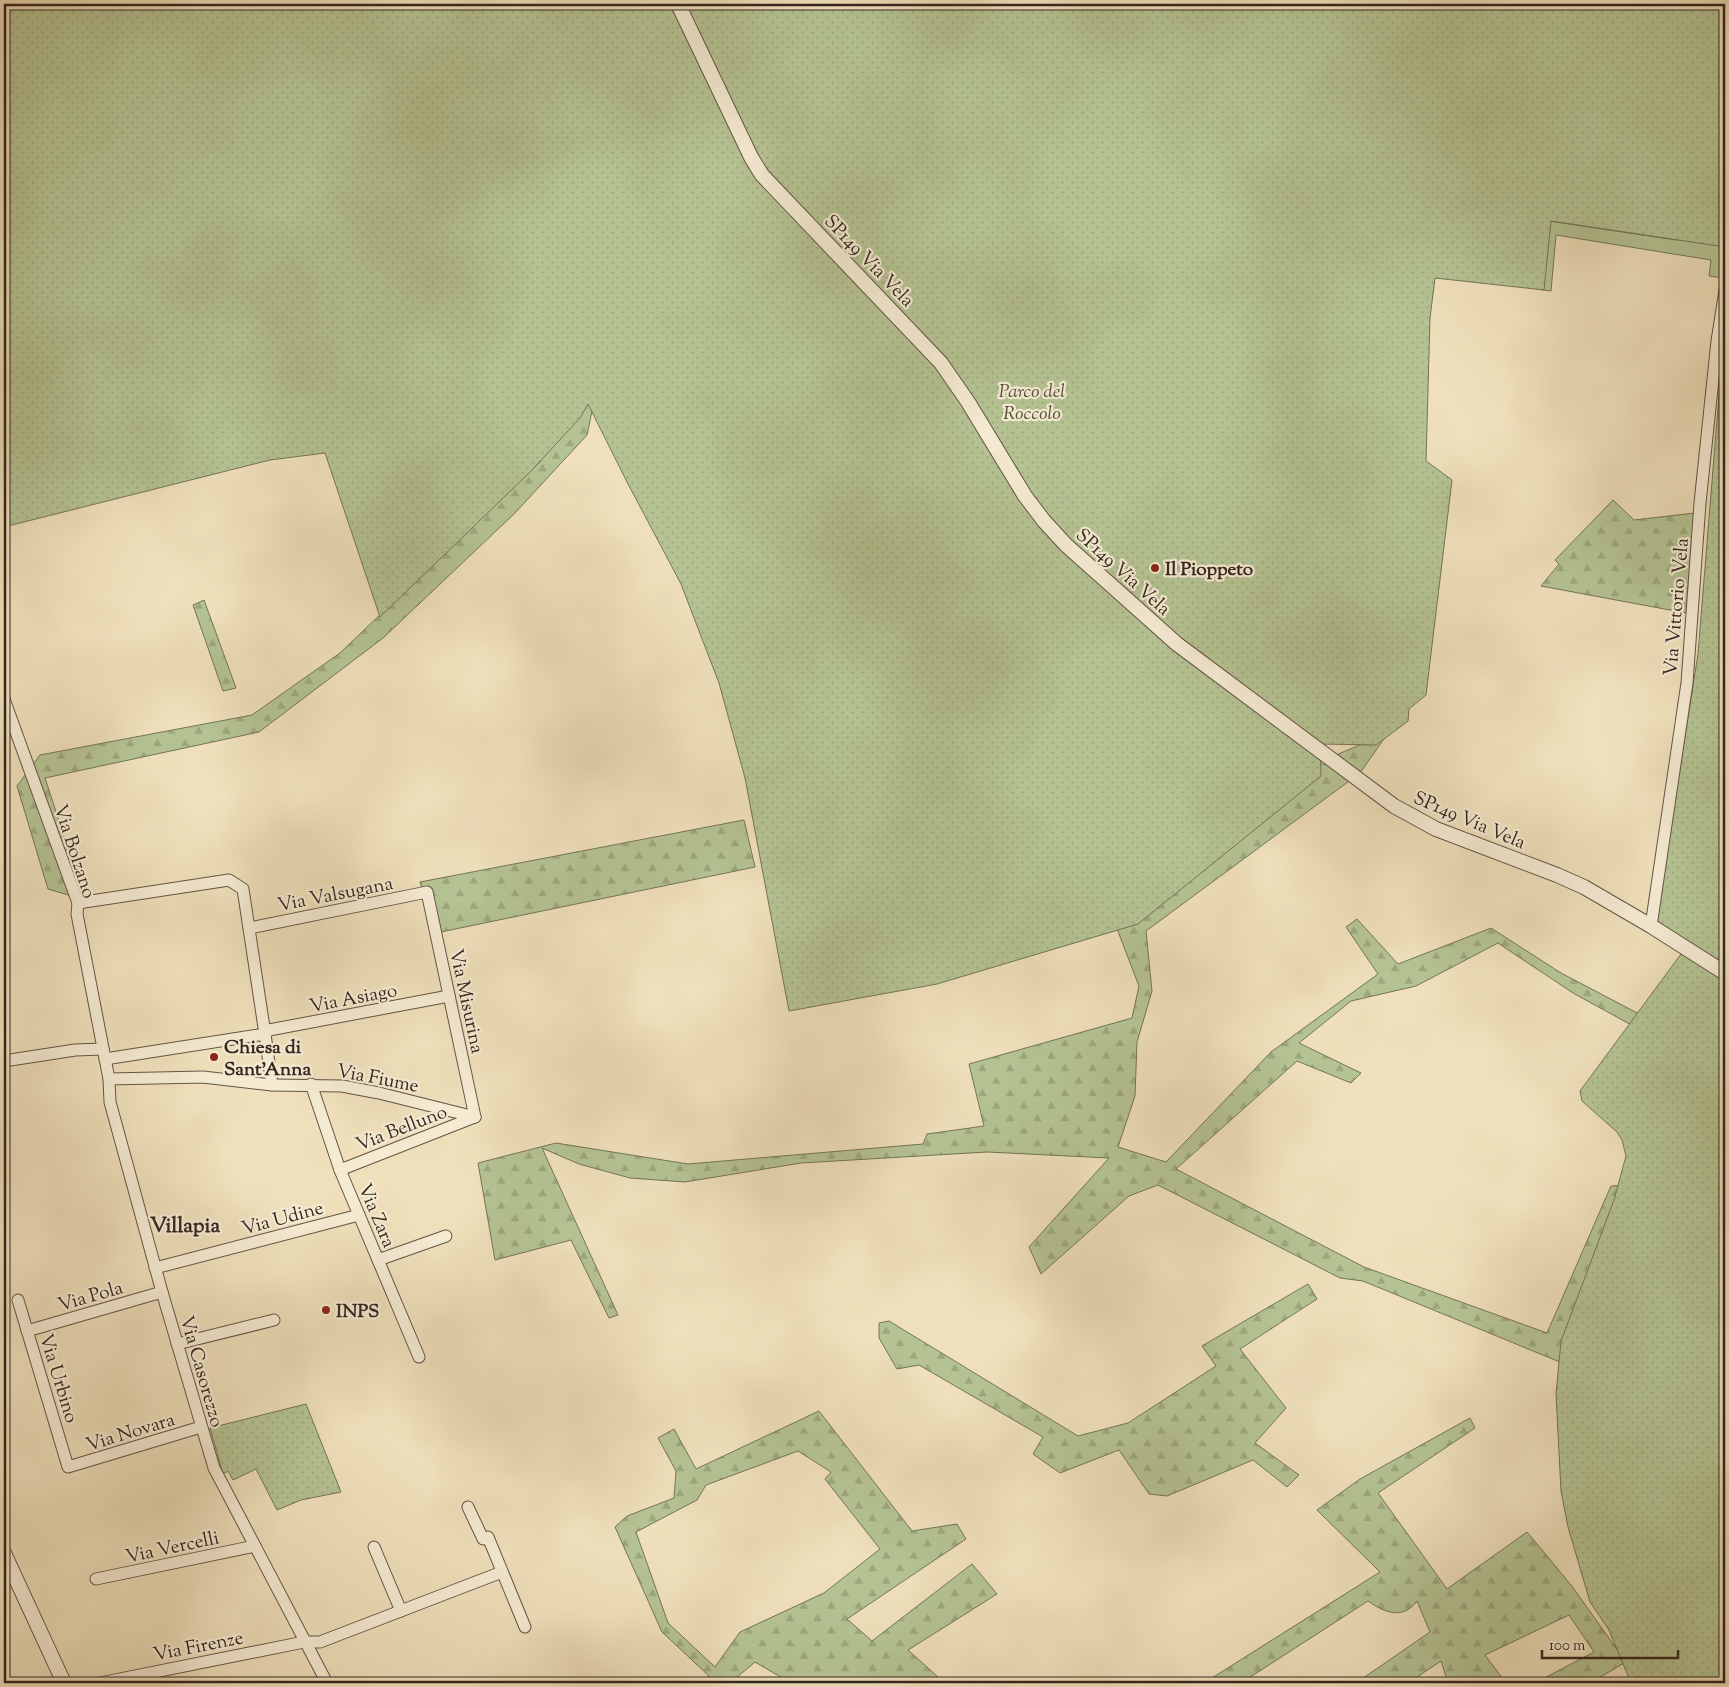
<svg xmlns="http://www.w3.org/2000/svg" width="1729" height="1687" viewBox="0 0 1729 1687" font-family="'Sorts Mill Goudy',serif">
  <style>
    .grass { fill: #b5c393; stroke: #747459 }
    .forest { fill: url(#forest-firs); stroke: #747459; fill-rule: evenodd }
    .park { fill: url(#park-dots); stroke: #747459 }
    .lines { fill: none; stroke-linecap: round; stroke-linejoin: round }
    .minor-casing { stroke: #635446; stroke-width: 13 }
    .tertiary-casing { stroke: #635446; stroke-width: 16 }
    .minor { stroke: #f5ebd3; stroke-width: 11 }
    .tertiary { stroke: #f5ebd3; stroke-width: 14 }
    .poi-dot { fill: #8f2418; stroke: #f5ebd3; stroke-width: 2 }
    .labels { text-anchor: middle; stroke-width: 4.5; stroke-linejoin: round; paint-order: stroke }
    .street-label { font-size: 19px; fill: #34261f; stroke: #f5ebd3 }
    .park-label { font-size: 19px; font-style: italic; fill: #544d3c; stroke: #f5ebd3 }
    .poi-label { font-size: 19px; font-weight: bold; fill: #34261f; stroke: #f5ebd3; text-anchor: start }
    .quarter-label { font-size: 21px; font-weight: bold; fill: #34261f; stroke: #f5ebd3 }
  </style>
  <defs>
    <pattern id="forest-firs" width="22" height="20" patternUnits="userSpaceOnUse" patternTransform="scale(1.25)"><rect width="22" height="20" fill="#b5c393"/><path d="M5 1l3.5 6h-7zM16 11l3.5 6h-7z" fill="#9ca77e"/></pattern>
    <pattern id="park-dots" width="8" height="8" patternUnits="userSpaceOnUse" patternTransform="scale(1.25)"><rect width="8" height="8" fill="#b5c393"/><path d="M2 2h.1M6 6h.1" fill="none" stroke="#9ca77e" stroke-width="1.8" stroke-linecap="round"/></pattern>
  </defs>
  <rect width="100%" height="100%" fill="#efe0bb"/>
  <filter id="stains"><feTurbulence type="fractalNoise" baseFrequency=".004" numOctaves="4"/><feColorMatrix values="0 0 0 0 .2 0 0 0 0 .09 0 0 0 0 .02 0 0 0 .5 -.17"/></filter>
  <radialGradient id="worn" r=".72"><stop offset=".6" stop-color="#630" stop-opacity="0"/><stop offset="1" stop-color="#630" stop-opacity=".3"/></radialGradient>
  <path class="grass" d="M1542,220L1676,240L1725,234L1724,278L1709,276L1711,260L1556,235L1551,291L1536,289Z"/>
  <g class="forest">
    <path d="M27,4L595,397L587,435L514,514L383,638L259,732L45,778L85,900L48,889L17,786L40,755L252,715L340,653L541,461L535,448Z"/>
    <path d="M1613,500L1634,520L1695,513L1686,613L1541,586L1559,564L1555,560Z"/>
    <path d="M204,600L236,688L223,691L193,605Z"/>
    <path d="M1221,691L1324,765L1336,755L1388,733L1360,773L1146,931L1152,991L1137,1042L1135,1096L1118,1147L1166,1162L1271,1052L1378,974L1346,927L1357,919L1398,964L1491,928L1561,973L1643,1016L1635,1027L1573,993L1498,943L1416,986L1351,1001L1299,1043L1361,1073L1351,1083L1297,1061L1176,1169L1364,1267L1547,1333L1611,1186L1629,1185L1584,1372L1363,1281L1340,1278L1158,1185L1129,1196L1041,1274L1029,1247L1109,1158L987,1152L801,1163L685,1182L630,1178L579,1164L542,1148L618,1315L609,1318L571,1240L495,1260L478,1163L556,1143L688,1164L923,1144L927,1134L984,1126L969,1064L1132,1018L1139,986L1114,921Z"/>
    <path d="M744,820L755,867L436,933L420,882Z"/>
    <path d="M1308,1284L1317,1299L1240,1349L1286,1408L1255,1443L1299,1475L1287,1487L1253,1460L1167,1496L1149,1494L1119,1450L1060,1473L1033,1454L1043,1437L919,1365L897,1369L879,1338V1323L889,1321L1078,1436L1128,1423L1216,1366L1202,1346Z"/>
    <path d="M819,1411L912,1531L957,1524L966,1539L847,1619L872,1641L972,1564L997,1594L908,1650L938,1677L931,1683H791L755,1662L730,1683H701L709,1676L662,1632L615,1527L627,1516L674,1498L676,1471L658,1438L674,1429L696,1469ZM798,1451L831,1472L825,1479L880,1549L824,1593L740,1632L715,1667L668,1623L636,1532L697,1500L706,1485Z"/>
    <path d="M1470,1418L1475,1428L1378,1493L1447,1589L1527,1532L1571,1585L1626,1662L1590,1683H1535L1594,1652L1569,1615L1485,1655L1506,1683H1448L1441,1661L1408,1683H1356L1430,1632L1417,1601C1403,1620 1385,1613 1368,1601L1241,1683H1204L1380,1572L1317,1510L1360,1479Z"/>
  </g>
  <g class="park">
    <path d="M4,4H1725V247L1551,221L1544,290L1435,278L1430,318L1426,461L1452,480L1426,695L1409,709L1408,721L1376,745L1320,744L1321,776L1138,924L937,984L789,1011L745,778L719,683L681,584L627,482L588,404L580,418L531,471L380,617L325,453L270,460L4,527Z"/>
    <path d="M1725,321V1683H1631L1609,1630L1590,1602L1568,1527L1561,1491L1556,1394L1561,1341L1614,1200L1626,1156L1622,1140L1617,1132L1582,1101L1580,1091L1684,950L1654,933L1698,654Z"/>
    <path d="M306,1404L341,1492L301,1500L277,1510L256,1469L233,1480L228,1471L223,1474L210,1428Z"/>
  </g>
  <g class="lines">
    <g class="minor-casing">
      <g id="minor">
        <path d="M4,699L78,903L77,914L109,1079L110,1102L162,1292L214,1468L327,1683"/>
        <path d="M78,903L229,880L243,889L265,1034"/>
        <path d="M1651,926L1687,683L1700,503L1717,341L1725,290"/>
        <path d="M250,928L427,892L475,1117"/>
        <path d="M265,1034L269,1030L449,996"/>
        <path d="M105,1059L265,1034L272,1085L203,1077L109,1079"/>
        <path d="M4,1061L75,1050L103,1049"/>
        <path d="M311,1084L340,1170L419,1357"/>
        <path d="M272,1085L342,1086L379,1093L475,1117"/>
        <path d="M340,1170L475,1117"/>
        <path d="M378,1260L446,1236"/>
        <path d="M155,1268L359,1215"/>
        <path d="M18,1300L68,1467L201,1427"/>
        <path d="M27,1331L162,1292"/>
        <path d="M177,1344L274,1320"/>
        <path d="M468,1507L483,1539L488,1537L525,1627"/>
        <path d="M374,1547L401,1611"/>
        <path d="M96,1579L255,1546"/>
        <path d="M100,1683L304,1642H320L502,1572"/>
      </g>
    </g>
    <g class="tertiary-casing">
      <g id="tertiary">
        <path d="M678,4L751,157L762,175L941,363L968,402L1025,496L1044,521L1066,545L1177,644L1394,806L1436,829L1557,875L1584,887L1651,926L1725,973"/>
        <path d="M4,1553L64,1683"/>
      </g>
    </g>
    <use href="#minor" class="minor"/>
    <use href="#tertiary" class="tertiary"/>
  </g>
  <g class="poi-dot">
    <circle cx="1155" cy="568" r="5"/>
    <circle cx="214" cy="1057" r="5"/>
    <circle cx="326" cy="1310" r="5"/>
  </g>
  <g class="labels">
    <g class="street-label">
      <text transform="translate(870 260) rotate(46)" y="7">SP149 Via Vela</text>
      <text transform="translate(1124 571) rotate(42)" y="7">SP149 Via Vela</text>
      <text transform="translate(1675 607) rotate(-85)" y="7">Via Vittorio Vela</text>
      <text transform="translate(1470 819) rotate(23)" y="7">SP149 Via Vela</text>
      <text transform="translate(76 851) rotate(72)" y="7">Via Bolzano</text>
      <text transform="translate(335 893) rotate(-11)" y="7">Via Valsugana</text>
      <text transform="translate(353 997) rotate(-11)" y="7">Via Asiago</text>
      <text transform="translate(468 1001) rotate(78)" y="7">Via Misurina</text>
      <text transform="translate(378 1077) rotate(11)" y="7">Via Fiume</text>
      <text transform="translate(401 1127) rotate(-21)" y="7">Via Belluno</text>
      <text transform="translate(378 1215) rotate(67)" y="7">Via Zara</text>
      <text transform="translate(282 1217) rotate(-15)" y="7">Via Udine</text>
      <text transform="translate(90 1295) rotate(-16)" y="7">Via Pola</text>
      <text transform="translate(203 1371) rotate(74)" y="7">Via Casorezzo</text>
      <text transform="translate(60 1378) rotate(73)" y="7">Via Urbino</text>
      <text transform="translate(130 1431) rotate(-17)" y="7">Via Novara</text>
      <text transform="translate(172 1546) rotate(-12)" y="7">Via Vercelli</text>
      <text transform="translate(198 1645) rotate(-11)" y="7">Via Firenze</text>
    </g>
    <g class="park-label">
      <text x="1032" y="397">Parco del<tspan x="1032" dy="22">Roccolo</tspan></text>
    </g>
    <g class="poi-label">
      <text x="1165" y="575">Il Pioppeto</text>
      <text x="224" y="1053">Chiesa di<tspan x="224" dy="22">Sant'Anna</tspan></text>
      <text x="336" y="1317">INPS</text>
    </g>
    <g class="quarter-label">
      <text x="185" y="1232">Villapia</text>
    </g>
  </g>
  <rect width="1729" height="1687" fill="none" stroke="#efe0bb" stroke-width="20"/>
  <rect x="5" y="5" width="1719" height="1677" fill="none" stroke="#34261f" stroke-width="2.5"/>
  <rect x="10" y="10" width="1709" height="1667" fill="none" stroke="#34261f"/>
  <path d="M1542 1650v8h136v-8" fill="none" stroke="#34261f" stroke-width="2.5"/>
  <text x="1549" y="1650" font-size="15" fill="#34261f" stroke="#f5ebd3" stroke-width="4" paint-order="stroke">100 m</text>
  <rect width="100%" height="100%" filter="url(#stains)"/>
  <rect width="100%" height="100%" fill="url(#worn)"/>
</svg>
